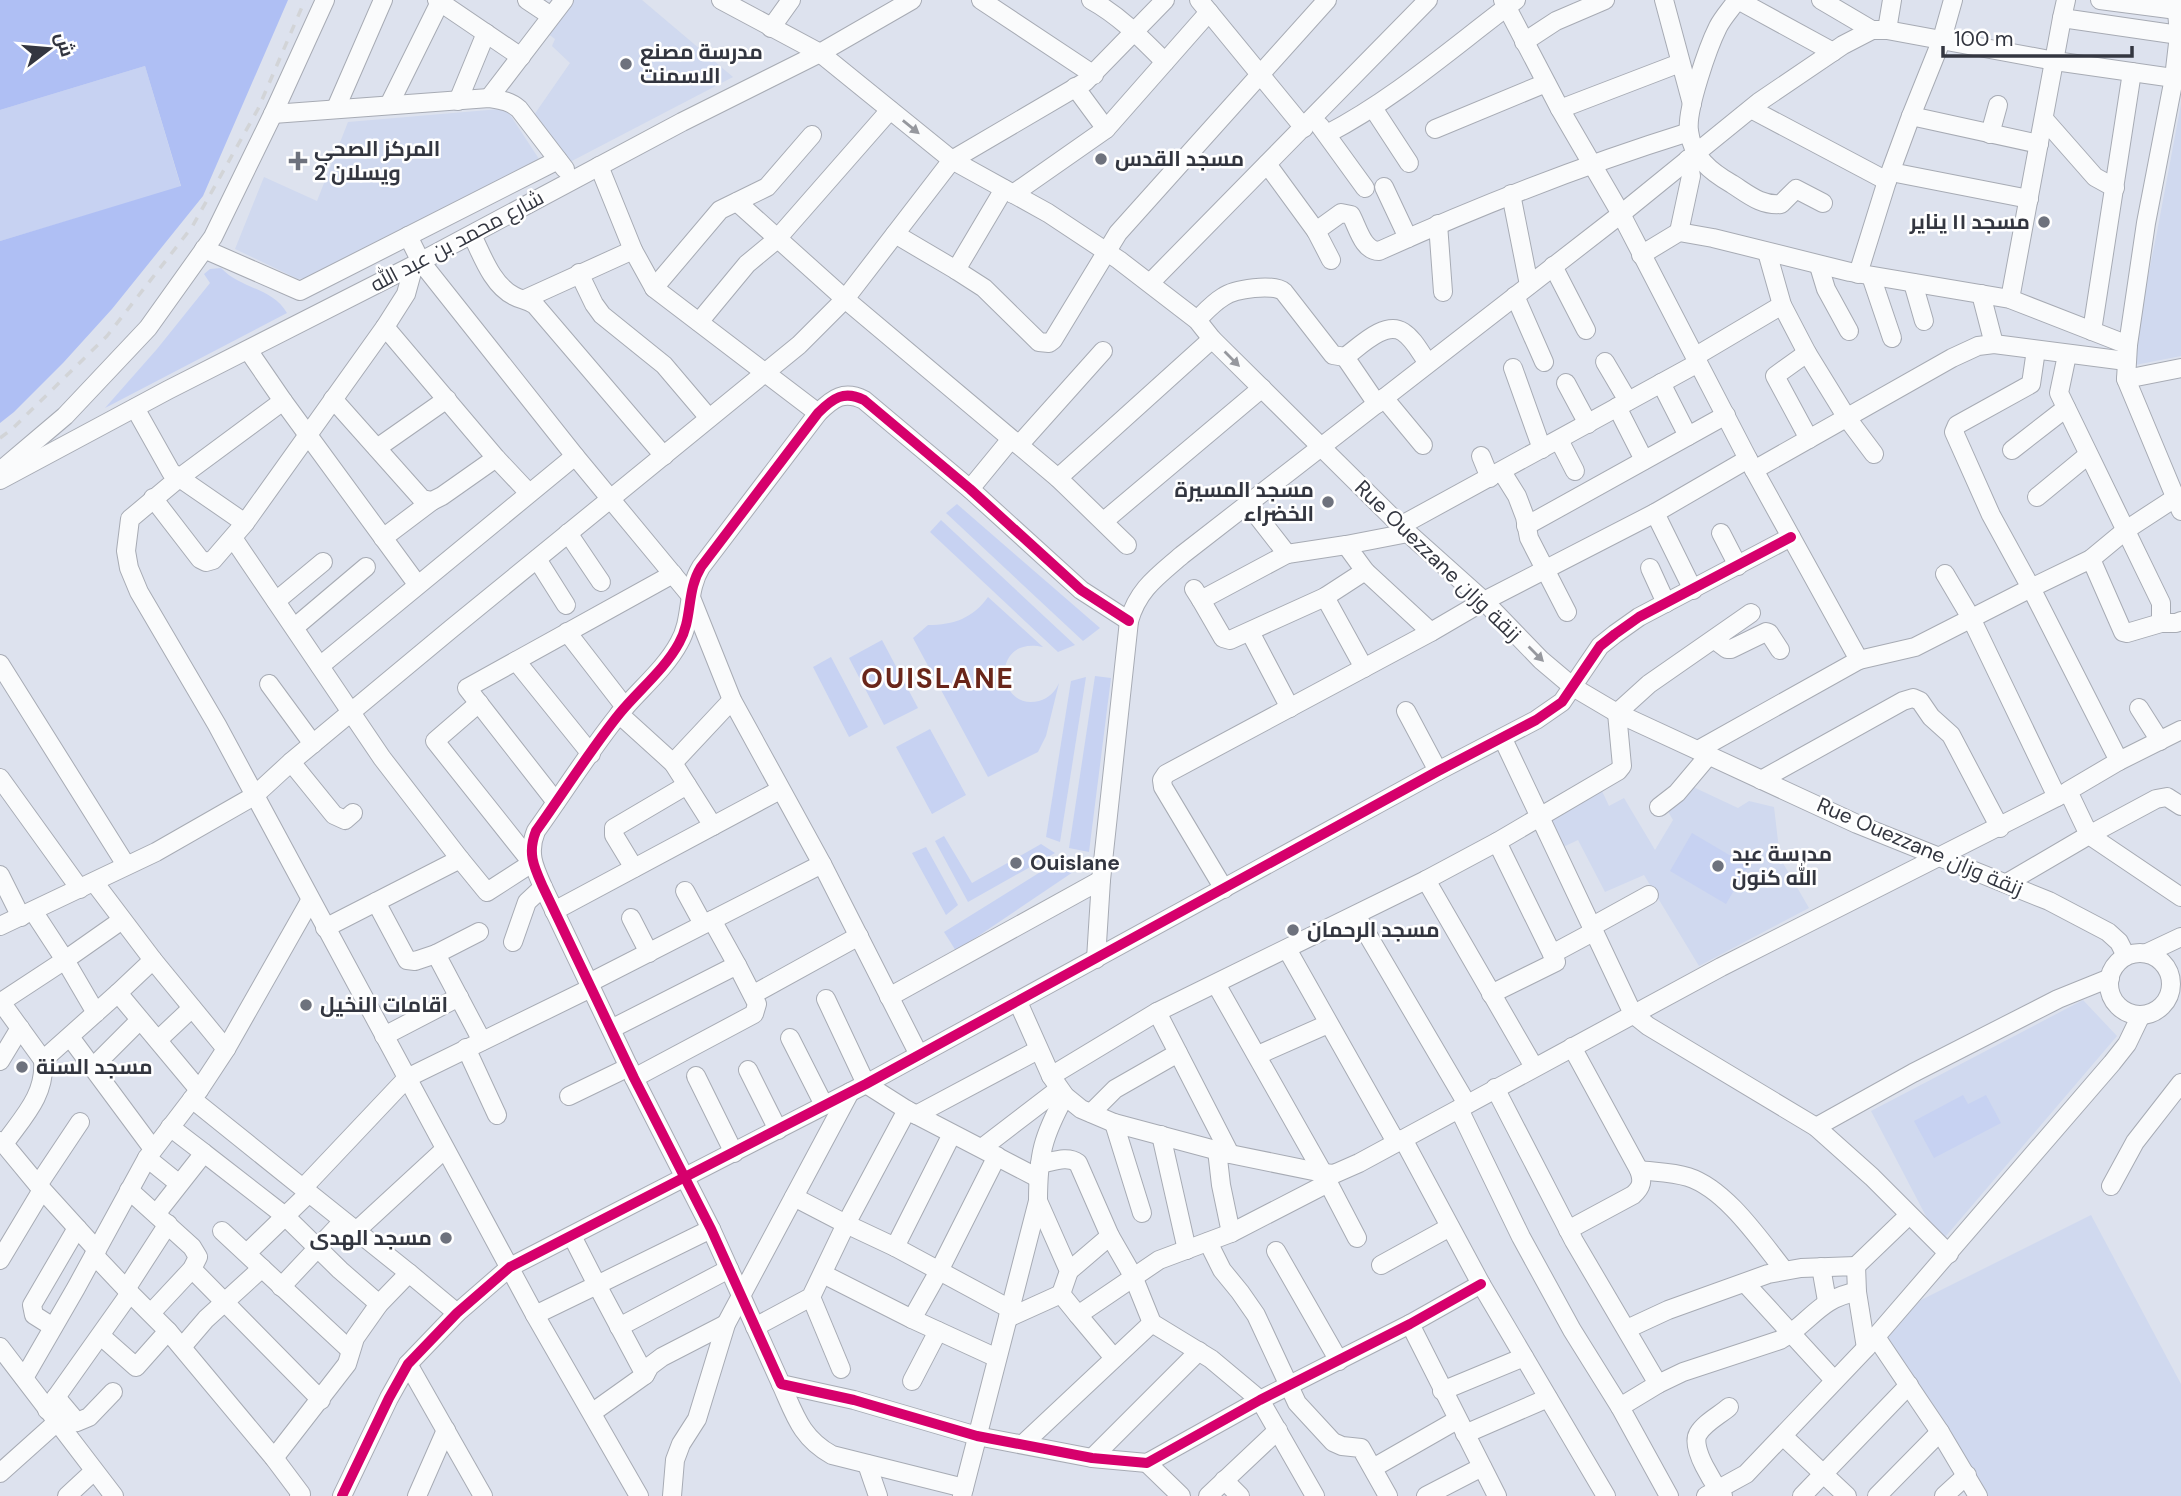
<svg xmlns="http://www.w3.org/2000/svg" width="2181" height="1496" viewBox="0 0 2181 1496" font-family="'DM Sans',Cairo,sans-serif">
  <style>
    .built { fill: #d0d9ef }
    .green { fill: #c7d2f2 }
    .forest { fill: #afbff4 }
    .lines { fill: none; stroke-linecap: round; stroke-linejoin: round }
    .minor-casing { stroke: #a7abb4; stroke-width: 20 }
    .minor { stroke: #fafbfc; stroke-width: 18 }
    .rail { stroke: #d2d4d7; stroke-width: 3.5; stroke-dasharray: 9 9; stroke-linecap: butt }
    .cycleway-casing { stroke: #fff; stroke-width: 15 }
    .cycleway { stroke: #d6006c; stroke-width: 10 }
    .oneway { fill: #96989e }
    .poi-dot { fill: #6e727d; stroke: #fff; stroke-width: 2.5 }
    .labels { text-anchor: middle; stroke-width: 5; stroke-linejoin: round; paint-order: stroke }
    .poi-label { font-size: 21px; font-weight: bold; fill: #333640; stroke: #fff; text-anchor: start }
    .street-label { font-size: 21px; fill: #333640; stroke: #fff }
    .district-label { font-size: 28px; font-weight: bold; letter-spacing: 2px; fill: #6a261a; stroke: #fff }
  </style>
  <rect width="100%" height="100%" fill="#dde2ee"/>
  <g class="built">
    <path d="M574,0H642L733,77L568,163L534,115L570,63L552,46L555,39L547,33Z"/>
    <path d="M2181,104V356L2130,366L2157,232Z"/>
    <path d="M500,109L509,113L539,159L312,277L298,279L235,249L264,177L317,201L348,122Z"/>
    <path d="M1689,785L1738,808L1749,801L1774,807L1780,858L1809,908L1699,966L1644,875L1605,892L1578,840L1561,848L1548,816L1602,791L1609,806L1624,798L1655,850L1673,820L1666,808Z"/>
    <path d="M2083,1000L2117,1036L1940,1243L1871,1111Z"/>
    <path d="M2091,1215L2181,1384V1496H1981L1887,1336L1921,1300Z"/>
  </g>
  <g class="green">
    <path d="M145,66L181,187L0,241V110Z"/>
    <path d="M221,268C242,290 272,287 287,313L105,408L157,349L210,283L204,274L210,269Z"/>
    <path d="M957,504L1100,628L1083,641L946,513Z"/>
    <path d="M941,520L1075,645L1058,652L930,532Z"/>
    <path d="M988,597L1043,647C989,635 996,712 1039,701C1049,698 1055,692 1059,683L1046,736L1038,752L988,777L913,638L928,625C954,625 973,618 988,597Z"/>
    <path d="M882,640L918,708L884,725L849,658Z"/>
    <path d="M831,657L868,727L849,737L813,667Z"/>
    <path d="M1095,676L1111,678L1089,852L1069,848Z"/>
    <path d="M1086,677L1060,842L1046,837L1071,681Z"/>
    <path d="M930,729L966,795L932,814L896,747Z"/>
    <path d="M1692,833L1748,866L1726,904L1670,871Z"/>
    <path d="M944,836L972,883L1041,844L1055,853L968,902L935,841Z"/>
    <path d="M926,847L958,905L946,915L912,853Z"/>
    <path d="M1066,856L1082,866L956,951L944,932Z"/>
    <path d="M1963,1095L1968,1104L1986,1095L2001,1123L1934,1158L1914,1121Z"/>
  </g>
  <path class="forest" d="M0,0H288L203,196L112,309L63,363L14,412L0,423V241L181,186L145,66L0,110Z"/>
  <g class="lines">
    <g class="minor-casing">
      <g id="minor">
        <path d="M437,0L521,57"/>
        <path d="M527,0L551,16"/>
        <path d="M721,0L820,53L952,160L1048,213L1119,260L1197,320L1212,339L1408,533L1484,601L1541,660L1573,687L1617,713L1857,824L2049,901L2108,932L2119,942L2126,956"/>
        <path d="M981,0L1094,75"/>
        <path d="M1091,0C1120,16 1142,39 1165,62"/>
        <path d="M1199,0L1304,128"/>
        <path d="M1503,0L1560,109L1621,214L1748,459L1859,660L1698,750"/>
        <path d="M1664,0L1692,104"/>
        <path d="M1737,0C1731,9 1723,17 1718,27C1708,47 1686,110 1689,131C1692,157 1711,172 1732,184C1748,194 1761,206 1781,204L1796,189L1823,203"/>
        <path d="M1738,0L1833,52"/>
        <path d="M1821,0L1872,30"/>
        <path d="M2066,0L2062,18L2179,35"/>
        <path d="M2100,0L2177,10"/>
        <path d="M2176,0L2179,35L2174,78L2146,223L2128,345L2126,379L2181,511"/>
        <path d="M771,28L791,0"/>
        <path d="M1887,30L1892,0"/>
        <path d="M1524,42L1556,21L1605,0"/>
        <path d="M1075,87L1106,129"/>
        <path d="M489,98L564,0"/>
        <path d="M458,101L486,33"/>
        <path d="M389,105L440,2"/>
        <path d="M336,108L383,0"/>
        <path d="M1373,108L1409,163"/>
        <path d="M1560,109L1680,63"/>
        <path d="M1751,109L1887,181L1858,274"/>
        <path d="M273,114L489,98C501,100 510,101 519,109L565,169"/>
        <path d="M1911,116L1942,39L1953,0"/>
        <path d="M2044,119L2095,177L2115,188"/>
        <path d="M1320,126L1365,188"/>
        <path d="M1435,129L1546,83"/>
        <path d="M1327,134C1396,98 1453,47 1516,0"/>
        <path d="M1990,134L1998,105"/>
        <path d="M1267,164L1316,231"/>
        <path d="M599,166L633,250L654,288L818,413"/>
        <path d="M1891,172L2029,199"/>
        <path d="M1887,181L1911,116L2039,144"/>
        <path d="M1384,187L1408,238"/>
        <path d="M1013,194L1106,129L1209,12"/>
        <path d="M1511,194L1529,285"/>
        <path d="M737,202L845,299L1058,478"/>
        <path d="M1438,224L1443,292"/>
        <path d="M1679,232L1691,176L1688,159"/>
        <path d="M895,234L956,270L1004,189"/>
        <path d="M472,235C482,255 492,285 514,296C521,300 527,299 535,305L664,456"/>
        <path d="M408,236L421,262L575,456L690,595L732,700L822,864L919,1055"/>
        <path d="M204,249L300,291L558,160"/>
        <path d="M1767,252L1782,305L1807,353L1847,418L1874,454"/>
        <path d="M1641,255L1679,232L1713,238L1850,272L2010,299L2128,345"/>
        <path d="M1331,260L1316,231L1341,213L1351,215C1358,228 1363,251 1379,251C1481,205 1583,165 1689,132"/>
        <path d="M1553,266L1586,330"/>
        <path d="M1819,266L1826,289L1849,331"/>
        <path d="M956,270L984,288L1039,342L1049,343L1053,340L1118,233L1327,0"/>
        <path d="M579,273L594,304L602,315L664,365L709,418"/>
        <path d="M1871,276L1892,338"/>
        <path d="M1150,283L1428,0"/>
        <path d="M1913,283L1924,321"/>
        <path d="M654,288L720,210L767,187L812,135"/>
        <path d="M1981,294L1994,344"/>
        <path d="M1515,296L1544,362"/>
        <path d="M525,299L633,250"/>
        <path d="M2010,299L2062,18"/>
        <path d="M1197,320C1205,312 1213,303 1223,297C1234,289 1274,283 1284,292L1333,355L1345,357"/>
        <path d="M699,322L747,264L776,240L890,110"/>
        <path d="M385,327L496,458L529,493"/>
        <path d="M2092,331L2132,72"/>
        <path d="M248,350L283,401L417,584"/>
        <path d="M1807,353L1775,376L1809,439"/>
        <path d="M2067,355L2059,393L2161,603V623"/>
        <path d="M1696,356L1782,305"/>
        <path d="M1605,362L1628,401"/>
        <path d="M1513,368L1542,449"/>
        <path d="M2126,379L2181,368"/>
        <path d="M1566,383L1588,424"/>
        <path d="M1661,383L1688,436"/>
        <path d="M1384,398L1423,445"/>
        <path d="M333,399L422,499L432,501L442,496L496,458"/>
        <path d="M283,401L179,478L130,519L126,551L129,568L139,592L217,725L535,1315L639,1496"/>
        <path d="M1377,404L1345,357C1359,347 1385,320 1403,332C1414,339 1421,354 1428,363"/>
        <path d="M1617,407L1644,460"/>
        <path d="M135,408L171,472L245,523"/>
        <path d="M1559,440L1575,471"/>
        <path d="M1019,445L1103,351"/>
        <path d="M377,448L447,399"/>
        <path d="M2012,450L2066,408"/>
        <path d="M1481,456L1490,478"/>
        <path d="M1754,470L1952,358L1978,346L1994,344L2126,361"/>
        <path d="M0,471L65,416L148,328L213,237L273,114L325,0"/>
        <path d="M1502,472L1517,496L1525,517L1529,538L1567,612"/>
        <path d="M0,480L168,390L414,265L682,122L820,53L912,0"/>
        <path d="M970,489L1011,439"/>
        <path d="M2037,497L2088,455"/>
        <path d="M153,498L200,559L206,562L213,560L245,523L385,327L406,294L414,265"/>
        <path d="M1655,513L1693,590"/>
        <path d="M1104,521L1262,388"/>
        <path d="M1400,526L1698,363"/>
        <path d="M1526,526L1726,415"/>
        <path d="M568,533L601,582"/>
        <path d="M1408,533L1346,545L1365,571L1431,632"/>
        <path d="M1721,533L1738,566"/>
        <path d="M233,538L382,758L460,859"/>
        <path d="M383,538L432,501"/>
        <path d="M1127,545L1058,478L1212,339"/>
        <path d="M1287,554L1346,545"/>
        <path d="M537,559L566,605"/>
        <path d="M2091,559L2126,530L2175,498"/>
        <path d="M1650,568L1666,603"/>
        <path d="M1945,574L1971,618L2057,797L2065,793"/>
        <path d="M1194,589L1201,600L1287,554L1248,504"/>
        <path d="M1325,597L1364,668"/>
        <path d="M1201,600L1223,638L1230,640L1325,597L1365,571"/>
        <path d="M276,601L323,562"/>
        <path d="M1129,621L1081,590L970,489L864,400C844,390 833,398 818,413L701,567C686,591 693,619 679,643C665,669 639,690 620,713C590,750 564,792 536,831C527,853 534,867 543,887L634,1078L711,1229L781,1384L854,1400L977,1436L1092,1458L1147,1463L1260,1400L1410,1324L1481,1284"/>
        <path d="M295,627L366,567"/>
        <path d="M567,632L625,707"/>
        <path d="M1250,632L1290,708"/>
        <path d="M1715,640L1727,649H1731L1766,632L1769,633L1780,650"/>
        <path d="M1859,660L1915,647L2031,588L1991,515L1954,432L1957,425L2031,384L2036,350"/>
        <path d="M516,661L591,754"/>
        <path d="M0,664L126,865"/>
        <path d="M320,666L575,456"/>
        <path d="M269,684L313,744"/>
        <path d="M2139,708L2160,741"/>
        <path d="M1406,711L1438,771"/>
        <path d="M619,714L673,763"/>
        <path d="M2181,730L2119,761L2068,791L2089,835L2156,799L2167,797L2181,806"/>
        <path d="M1503,739L1633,1014L1648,1026L1816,1127L1872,1177L1949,1254"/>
        <path d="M2119,761L2031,588L2091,559L2123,632L2127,633L2161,623H2176L2181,621"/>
        <path d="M291,762L334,815L345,820L353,813"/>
        <path d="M0,778L80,889"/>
        <path d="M1761,780L1903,701L1913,698L1920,701L1931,717L1951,735L2000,828"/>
        <path d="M556,802L467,688L673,574"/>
        <path d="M1659,807L1677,793L1709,755"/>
        <path d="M713,826L673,763L732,700"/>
        <path d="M634,868L614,835V828L687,785"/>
        <path d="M0,875L21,917"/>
        <path d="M1426,880L1534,1067"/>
        <path d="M2007,883L2089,835L2181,897"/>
        <path d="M1224,889L1163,787L1162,780L1166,774L1431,632L1484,601L1655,513L1748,459"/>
        <path d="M685,891L703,924"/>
        <path d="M376,902L407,960L415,961L436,954"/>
        <path d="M33,911L65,960L122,920"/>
        <path d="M554,911L780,790"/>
        <path d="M1356,915L1467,1104"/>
        <path d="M631,918L649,953"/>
        <path d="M0,926L156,852L254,796L291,762L451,629L799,345L845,299L952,160L1085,82L1165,0"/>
        <path d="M1591,927L1649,895"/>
        <path d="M325,928L460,859L487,892L532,863L435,741L479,703"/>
        <path d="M479,932L436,954L482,1041"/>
        <path d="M513,942L527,902L543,887"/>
        <path d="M1287,949L1396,1142"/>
        <circle cx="2140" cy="984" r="31"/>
        <path d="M2147,953L2181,937"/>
        <path d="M1552,954L1593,932"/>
        <path d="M1096,959L1101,880L1129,621C1138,589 1158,576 1182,555L1621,214L1759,102L1843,45L1872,30H1887L2055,61L2181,79"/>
        <path d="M153,960L118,993L199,1090"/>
        <path d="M589,983L822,864"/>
        <path d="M1216,984L1323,1173L1357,1238"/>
        <path d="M754,994L859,936"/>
        <path d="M1491,994L1556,962L1497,842"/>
        <path d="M889,997L1101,880"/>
        <path d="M826,999L866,1084L907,1110L1038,1178"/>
        <path d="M1018,1002L1051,1076L1065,1096L1081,1109L1114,1123L1230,1154L1323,1173L1334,1174L1359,1163L1721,967L2057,797"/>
        <path d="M1157,1012L1230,1154"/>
        <path d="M96,1013L65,960L1,1002L43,1060L118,993"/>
        <path d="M611,1029L737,965L712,920"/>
        <path d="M384,1036L459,997"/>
        <path d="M70,1037L153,1149"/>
        <path d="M790,1038L824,1105"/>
        <path d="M158,1040L192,1008"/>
        <path d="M466,1048L497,1115"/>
        <path d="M226,1049L310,901"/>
        <path d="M1258,1055L1328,1024"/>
        <path d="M0,1061L20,1028"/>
        <path d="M93,1067L140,1020"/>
        <path d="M748,1070L778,1130"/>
        <path d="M696,1076L734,1153"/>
        <path d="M1051,1076L1157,1012L1426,880L1497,842L1618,771L1622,766L1617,713L1649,684L1751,613"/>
        <path d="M634,1078L754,1014L757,1004L737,965"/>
        <path d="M569,1096L629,1067"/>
        <path d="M192,1099L309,1193"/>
        <path d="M1459,1109L1521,1237L1572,1330L1620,1407L1658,1384L1574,1241L1495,1088"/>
        <path d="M1091,1113L1115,1089L1178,1053"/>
        <path d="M916,1115L1038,1050"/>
        <path d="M1114,1123L1142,1213"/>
        <path d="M1816,1127L1913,1073L2058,999L2110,978"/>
        <path d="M952,1134L895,1247L1010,1309"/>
        <path d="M1161,1135L1187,1250"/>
        <path d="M1403,1139L1481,1284L1606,1496"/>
        <path d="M0,1141L4,1144C23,1117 46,1095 43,1060"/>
        <path d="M4,1144L38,1185L80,1122"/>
        <path d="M982,1148L1059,1089"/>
        <path d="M1217,1150L1221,1185L1231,1233"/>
        <path d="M204,1153L285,1216L340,1270L379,1304"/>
        <path d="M997,1156L939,1271L912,1319L997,1358"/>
        <path d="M147,1158L178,1183"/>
        <path d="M1040,1164C1052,1162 1067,1155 1078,1163L1110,1236"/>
        <path d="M1639,1170C1655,1172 1673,1172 1688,1177C1726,1189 1760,1240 1784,1270"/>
        <path d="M38,1185L97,1250"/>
        <path d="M2111,1186L2135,1142L2181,1083"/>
        <path d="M303,1188L407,1078L591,988"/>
        <path d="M129,1190L192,1247L198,1257L192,1269L151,1313"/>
        <path d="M1038,1201L1069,1271L1061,1294L1078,1315L1159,1260L1231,1233L1328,1183"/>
        <path d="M156,1214L204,1153L170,1127"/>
        <path d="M1568,1230L1633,1195C1642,1187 1643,1181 1639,1170L1572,1047"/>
        <path d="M222,1231L350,1350"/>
        <path d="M356,1231L445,1149"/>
        <path d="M1208,1242L1222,1270L1240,1292L1256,1315L1297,1403L1333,1442L1342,1446L1361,1448L1388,1496"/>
        <path d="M895,1247L846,1224L907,1110"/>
        <path d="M1276,1251L1339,1361"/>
        <path d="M247,1253L309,1193L409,1273"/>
        <path d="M0,1260L42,1190"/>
        <path d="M1381,1265L1450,1227"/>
        <path d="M1856,1266L1908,1216"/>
        <path d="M1821,1267L1827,1301"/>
        <path d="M192,1269L321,1400"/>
        <path d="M1069,1271L1110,1236L1133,1276L1152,1323L1211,1359L1260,1400L1315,1496"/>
        <path d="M823,1274L912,1319"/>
        <path d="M1745,1283L1834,1380"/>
        <path d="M281,1287L343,1221"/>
        <path d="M126,1289L168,1224"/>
        <path d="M811,1297L841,1369"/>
        <path d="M535,1315L597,1285L572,1236"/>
        <path d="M1078,1315L1114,1358"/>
        <path d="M1008,1318L1061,1294"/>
        <path d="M1410,1324L1497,1496"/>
        <path d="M53,1327L34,1315L32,1305L77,1228"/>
        <path d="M619,1327L729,1269"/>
        <path d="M755,1327L811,1297L846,1224L794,1197"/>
        <path d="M1627,1329L1668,1310L1768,1274L1801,1268L1856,1266L1857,1292L1866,1348"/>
        <path d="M168,1331L274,1458L301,1494L299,1496"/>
        <path d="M101,1336L136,1367L168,1331L130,1293"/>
        <path d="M1876,1337L1940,1432L1978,1496"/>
        <path d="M0,1347L114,1496"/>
        <path d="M182,1347L206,1319L262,1268"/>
        <path d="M408,1364L483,1496"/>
        <path d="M645,1375L597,1285L711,1229"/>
        <path d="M24,1378L76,1288L147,1158L199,1090L226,1049L153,960L94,882"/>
        <path d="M912,1381L938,1331"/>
        <path d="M781,1384C795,1415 801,1438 832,1455L964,1488"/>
        <path d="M1658,1384L1683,1372L1780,1340C1809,1324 1820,1297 1857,1292"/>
        <path d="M1442,1391L1524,1357"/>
        <path d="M56,1397L77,1422L89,1417L113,1392"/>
        <path d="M1620,1407L1669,1496"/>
        <path d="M47,1410L130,1293L94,1255"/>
        <path d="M593,1412L645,1375L650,1366L662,1357L726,1324"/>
        <path d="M1465,1434L1548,1398"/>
        <path d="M1783,1436L1847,1496"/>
        <path d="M1023,1444L1152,1323"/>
        <path d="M274,1458L347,1364L355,1338L379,1304L409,1273L457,1313"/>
        <path d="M1092,1458L1199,1351"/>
        <path d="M1147,1463L1181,1496"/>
        <path d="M867,1464L878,1496"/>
        <path d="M1373,1468L1457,1420"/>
        <path d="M0,1473L57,1422"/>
        <path d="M1224,1480L1240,1496"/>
        <path d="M67,1496L94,1471"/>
        <path d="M342,1496L389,1398L408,1364L457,1313L510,1267L866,1084L1438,771L1536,720L1562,702L1600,646L1615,634L1639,617L1791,537"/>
        <path d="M417,1496L446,1430"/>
        <path d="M672,1496L675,1460L681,1444L697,1419L726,1324L850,1092"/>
        <path d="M962,1496L1038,1201C1038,1155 1043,1136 1065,1096"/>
        <path d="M1208,1496L1278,1430"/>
        <path d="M1426,1496L1482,1467"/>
        <path d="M1706,1496L1746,1474L1866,1348L2112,1063L2127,1044L2141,1015"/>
        <path d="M1723,1496C1714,1484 1690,1448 1698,1434C1704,1423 1720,1415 1729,1407"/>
        <path d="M1802,1496L1909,1385"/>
        <path d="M1877,1496L1940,1432"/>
        <path d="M1944,1496L1967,1475"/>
      </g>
    </g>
    <use href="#minor" class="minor"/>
    <path class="rail" d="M0,438L11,430L107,336L192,227L258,109L305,0"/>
    <g class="cycleway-casing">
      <g id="cycleway">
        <path d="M1129,621L1081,590L970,489L864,400C844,390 833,398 818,413L701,567C686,591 693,619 679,643C665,669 639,690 620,713C590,750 564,792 536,831C527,853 534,867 543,887L634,1078L711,1229L781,1384L854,1400L977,1436L1092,1458L1147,1463L1260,1400L1410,1324L1481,1284"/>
        <path d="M342,1496L389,1398L408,1364L457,1313L510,1267L866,1084L1438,771L1536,720L1562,702L1600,646L1615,634L1639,617L1791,537"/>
      </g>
    </g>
    <use href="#cycleway" class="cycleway"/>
  </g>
  <defs><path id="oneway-solid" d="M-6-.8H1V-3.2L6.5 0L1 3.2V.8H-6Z" transform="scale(1.75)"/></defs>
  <g class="oneway">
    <use href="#oneway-solid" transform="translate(911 127) rotate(39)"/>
    <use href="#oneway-solid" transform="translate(1232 359) rotate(45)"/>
    <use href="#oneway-solid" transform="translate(1536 654) rotate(45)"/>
  </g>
  <g class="poi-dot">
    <circle cx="626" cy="64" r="7"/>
    <circle cx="1101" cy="159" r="7"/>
    <path d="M294.5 150.5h7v7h7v7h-7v7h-7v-7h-7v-7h7z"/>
    <circle cx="2044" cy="222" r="7"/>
    <circle cx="1328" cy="502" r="7"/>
    <circle cx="1016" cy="863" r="7"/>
    <circle cx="1718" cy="866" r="7"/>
    <circle cx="1293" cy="930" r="7"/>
    <circle cx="306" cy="1005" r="7"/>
    <circle cx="22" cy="1067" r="7"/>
    <circle cx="446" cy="1238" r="7"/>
  </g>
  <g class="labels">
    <g class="poi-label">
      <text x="640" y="59">مدرسة مصنع<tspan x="640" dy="24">الاسمنت</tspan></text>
      <text x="314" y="156">المركز الصحي<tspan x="314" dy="24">ويسلان 2</tspan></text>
      <text x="1115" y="166">مسجد القدس</text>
      <text x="2030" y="229" text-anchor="end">مسجد ١١ يناير</text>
      <text x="1314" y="497" text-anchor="end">مسجد المسيرة<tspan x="1314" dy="24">الخضراء</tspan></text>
      <text x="1732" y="861">مدرسة عبد<tspan x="1732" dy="24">الله كنون</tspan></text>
      <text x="1030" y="870">Ouislane</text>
      <text x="1307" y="937">مسجد الرحمان</text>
      <text x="320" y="1012">اقامات النخيل</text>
      <text x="36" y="1074">مسجد السنة</text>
      <text x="432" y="1245" text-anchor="end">مسجد الهدى</text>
    </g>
    <g class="street-label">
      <text transform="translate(457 241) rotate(-28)" y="7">شارع محمد بن عبد الله</text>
      <text transform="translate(1438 561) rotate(44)" y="7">Rue Ouezzane زنقة وزان</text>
      <text transform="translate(1920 847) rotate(23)" y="7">Rue Ouezzane زنقة وزان</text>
    </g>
    <g class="district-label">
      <text x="938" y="688">OUISLANE</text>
    </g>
  </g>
  <g transform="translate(49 49) rotate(74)" stroke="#ffffff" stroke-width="5" paint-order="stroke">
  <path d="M0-5L12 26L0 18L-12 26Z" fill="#333640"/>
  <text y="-10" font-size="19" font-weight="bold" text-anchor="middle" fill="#333640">ش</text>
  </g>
  <path d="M1943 46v10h189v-10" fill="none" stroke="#333640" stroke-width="3.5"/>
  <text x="1954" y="46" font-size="21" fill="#333640" stroke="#ffffff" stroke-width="5" paint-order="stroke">100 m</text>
</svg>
